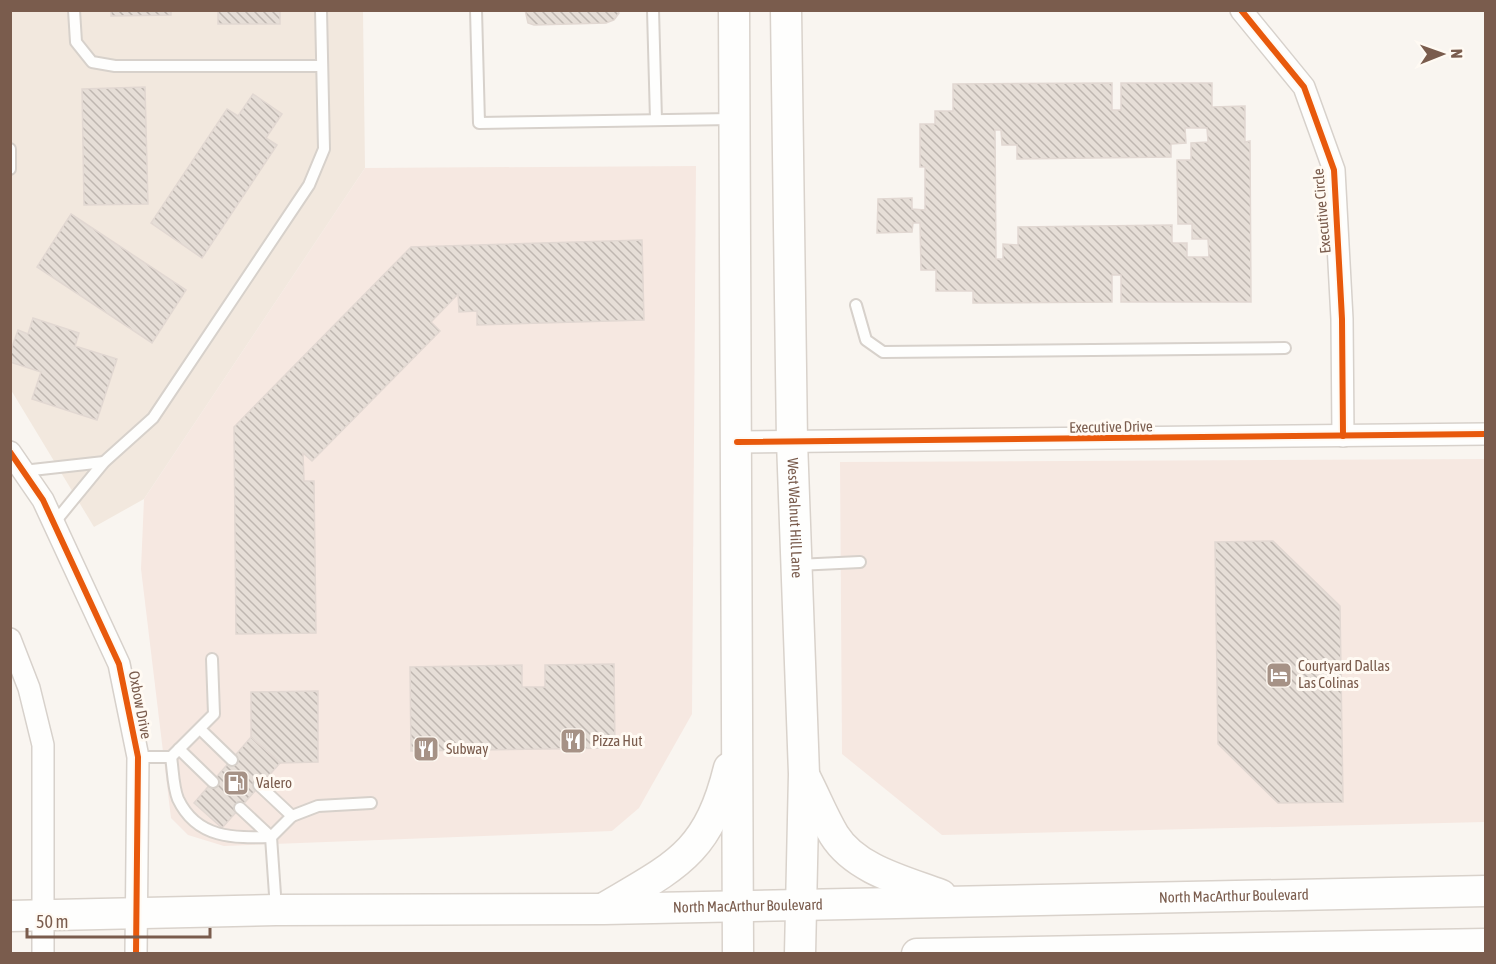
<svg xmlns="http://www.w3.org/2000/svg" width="1496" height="964" viewBox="0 0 1496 964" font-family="'Asap Condensed',sans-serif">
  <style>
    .residential { fill: #f2e8de }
    .commercial { fill: #f6e8e1 }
    .building { fill: url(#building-back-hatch); stroke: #e2d8d2; stroke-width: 1.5; fill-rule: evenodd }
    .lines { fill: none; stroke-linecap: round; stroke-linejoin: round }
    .service-casing { stroke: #d7d1cb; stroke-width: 14 }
    .minor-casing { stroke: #d7d1cb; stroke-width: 24 }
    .secondary-casing { stroke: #d9d2cb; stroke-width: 33 }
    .service { stroke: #fefefd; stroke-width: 10 }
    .minor { stroke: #fefefd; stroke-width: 21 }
    .secondary { stroke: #fefefd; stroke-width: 30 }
    .cycleway-casing { stroke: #fffaf3; stroke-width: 10 }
    .cycleway { stroke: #e8590c; stroke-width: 6 }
    .labels { text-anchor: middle; stroke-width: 6; stroke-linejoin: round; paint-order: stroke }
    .street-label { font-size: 15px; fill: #7a5c4d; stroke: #fffaf3 }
    .poi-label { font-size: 15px; fill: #7a5c4d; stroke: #fffaf3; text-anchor: start }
  </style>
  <defs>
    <pattern id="building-back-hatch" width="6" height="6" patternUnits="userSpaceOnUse" patternTransform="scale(1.5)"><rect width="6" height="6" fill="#e6ded7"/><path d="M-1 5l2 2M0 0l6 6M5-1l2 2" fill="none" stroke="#bfb7b1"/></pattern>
  </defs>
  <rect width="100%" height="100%" fill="#f9f5f0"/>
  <path class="residential" d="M11,11H363L365,168L144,499L94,527L11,390Z"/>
  <g class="commercial">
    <path d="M696,166L692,714L639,808L612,831L224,846L188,835L171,818L141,569L144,499L365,168Z"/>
    <path d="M1485,459V822L942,835L842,754L840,462Z"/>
  </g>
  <g class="building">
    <path d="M111,10H171V15L111,16Z"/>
    <rect x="218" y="10" width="62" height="14"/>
    <path d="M525,10H618L619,13L614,20L606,23L534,25L528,23Z"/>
    <path d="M1112,83V110H1121V83H1212V107L1245,106V142L1250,141L1251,302H1121V275H1112V302L973,303V291H936V270H921L920,223H913L912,232L877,233L878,199L912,198V209L925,210V167H920V124H935V111H953V84ZM1185,128H1207L1208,142L1191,143V160H1177L1178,224H1192V239H1208L1209,257H1187V243H1172V225L1018,227V245L1003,244V259H996L995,130H1001L1002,145H1017V159L1171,157V144L1186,143Z"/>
    <path d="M145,87L148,204L84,205L82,89Z"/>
    <path d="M253,94L282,114L266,138L277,145L202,258L151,223L227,109L238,116Z"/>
    <path d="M71,214L186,290L152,343L37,267Z"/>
    <path d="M642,240L644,320L477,325V311L459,312L458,294L431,322L440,331L312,461L303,453L304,481H314L316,633L236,634L234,427L411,247Z"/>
    <path d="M33,318L79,333L75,346L117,359L97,420L32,399L41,372L10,362V353L18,330L28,334Z"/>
    <path d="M1273,541L1340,606L1343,802L1278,803L1218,744L1215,542Z"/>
    <path d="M614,664L615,748L411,751L410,667L522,665V687H545V665Z"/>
    <path d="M318,691V762L280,763L251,737V692Z"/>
    <path d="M251,737L280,763L222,828L194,803Z"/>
  </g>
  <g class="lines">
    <g class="service-casing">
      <g id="service">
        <path d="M74,10L76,42L92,62L115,66H322"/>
        <path d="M476,10L479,123L732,119"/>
        <path d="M653,10L656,120"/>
        <path d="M10,149V169"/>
        <path d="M856,305L866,340L883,352L1285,348"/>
        <path d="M23,471L104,462"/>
        <path d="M54,523L104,462L153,418L309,185L324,149L321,10"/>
        <path d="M797,565L860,562"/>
        <path d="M200,729L232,760"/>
        <path d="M179,749L213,782"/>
        <path d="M138,757H171C173,769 173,787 178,799C197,839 234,838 271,837L292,816L318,806L371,803"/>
        <path d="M171,757L214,714L212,659"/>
        <path d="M259,785L292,816"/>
        <path d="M240,808L271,837L276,909"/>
      </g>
    </g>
    <g class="minor-casing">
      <g id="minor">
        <path d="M1241,10L1304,87L1334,170L1342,319L1343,436"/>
        <path d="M737,442L1486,434"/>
        <path d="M10,452L43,500L119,664L138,757L136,954"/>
        <path d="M10,639L29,688L43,745V954"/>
      </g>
    </g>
    <g class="secondary-casing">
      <g id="secondary">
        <path d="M734,10L738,954"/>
        <path id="s1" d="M786,10L792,441L804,774L800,954"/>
        <path d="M805,777C815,796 823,817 834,835C856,870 904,881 941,895"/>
        <path d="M606,907C677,865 708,853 729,768"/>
        <path id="s2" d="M10,916L276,910L604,909L1486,891"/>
        <path d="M917,954L1486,944"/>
      </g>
    </g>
    <use href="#service" class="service"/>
    <use href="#minor" class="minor"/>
    <use href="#secondary" class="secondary"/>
    <g class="cycleway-casing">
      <g id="cycleway">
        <path d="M1241,10L1304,87L1334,170L1342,319L1343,436"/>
        <path d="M737,442L1486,434"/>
        <path d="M10,452L43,500L119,664L138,757L136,954"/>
      </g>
    </g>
    <use href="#cycleway" class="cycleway"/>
  </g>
  <defs>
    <g id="hotel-square" transform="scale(1.35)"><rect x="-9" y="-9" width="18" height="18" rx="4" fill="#a69286" stroke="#fffaf3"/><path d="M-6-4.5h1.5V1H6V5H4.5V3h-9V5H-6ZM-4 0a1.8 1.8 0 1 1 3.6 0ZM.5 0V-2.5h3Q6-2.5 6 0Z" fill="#fff"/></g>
    <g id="restaurant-square" transform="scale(1.35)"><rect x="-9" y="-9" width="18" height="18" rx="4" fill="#a69286" stroke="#fffaf3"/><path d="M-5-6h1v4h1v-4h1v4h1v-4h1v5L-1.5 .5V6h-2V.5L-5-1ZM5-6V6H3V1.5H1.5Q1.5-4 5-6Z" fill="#fff"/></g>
    <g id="fuel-square" transform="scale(1.35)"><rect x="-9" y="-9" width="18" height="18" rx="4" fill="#a69286" stroke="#fffaf3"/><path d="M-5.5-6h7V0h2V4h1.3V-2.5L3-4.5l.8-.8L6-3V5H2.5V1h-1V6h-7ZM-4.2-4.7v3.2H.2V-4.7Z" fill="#fff"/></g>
  </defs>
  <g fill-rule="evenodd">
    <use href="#hotel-square" x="1279" y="675"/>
    <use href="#restaurant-square" x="573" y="741"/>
    <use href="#restaurant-square" x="426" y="749"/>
    <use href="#fuel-square" x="236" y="783"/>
  </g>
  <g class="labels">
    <g class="street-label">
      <text transform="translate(1322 211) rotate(-95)" y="5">Executive Circle</text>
      <text transform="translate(1111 427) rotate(-1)" y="5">Executive Drive</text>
      <text dy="5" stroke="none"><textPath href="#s1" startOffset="508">West Walnut Hill Lane</textPath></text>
      <text transform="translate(140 705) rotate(79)" y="5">Oxbow Drive</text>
      <text dy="5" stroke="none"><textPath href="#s2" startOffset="1224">North MacArthur Boulevard</textPath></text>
      <text dy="5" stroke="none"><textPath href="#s2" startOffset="738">North MacArthur Boulevard</textPath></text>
    </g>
    <g class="poi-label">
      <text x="1298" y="671">Courtyard Dallas<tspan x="1298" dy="17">Las Colinas</tspan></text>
      <text x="592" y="746">Pizza Hut</text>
      <text x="446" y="754">Subway</text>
      <text x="256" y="788">Valero</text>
    </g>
  </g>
  <rect width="1496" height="964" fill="none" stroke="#7a5c4d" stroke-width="24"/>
  <g transform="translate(1442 54) rotate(89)" stroke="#fffaf3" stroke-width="4.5" paint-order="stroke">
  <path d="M0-4.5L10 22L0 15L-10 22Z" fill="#7a5c4d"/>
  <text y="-9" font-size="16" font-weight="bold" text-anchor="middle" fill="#7a5c4d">N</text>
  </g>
  <path d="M27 928v9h183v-9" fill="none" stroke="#7a5c4d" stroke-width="3"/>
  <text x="36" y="928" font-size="18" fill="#7a5c4d" stroke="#fffaf3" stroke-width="4.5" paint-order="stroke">50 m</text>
</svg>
